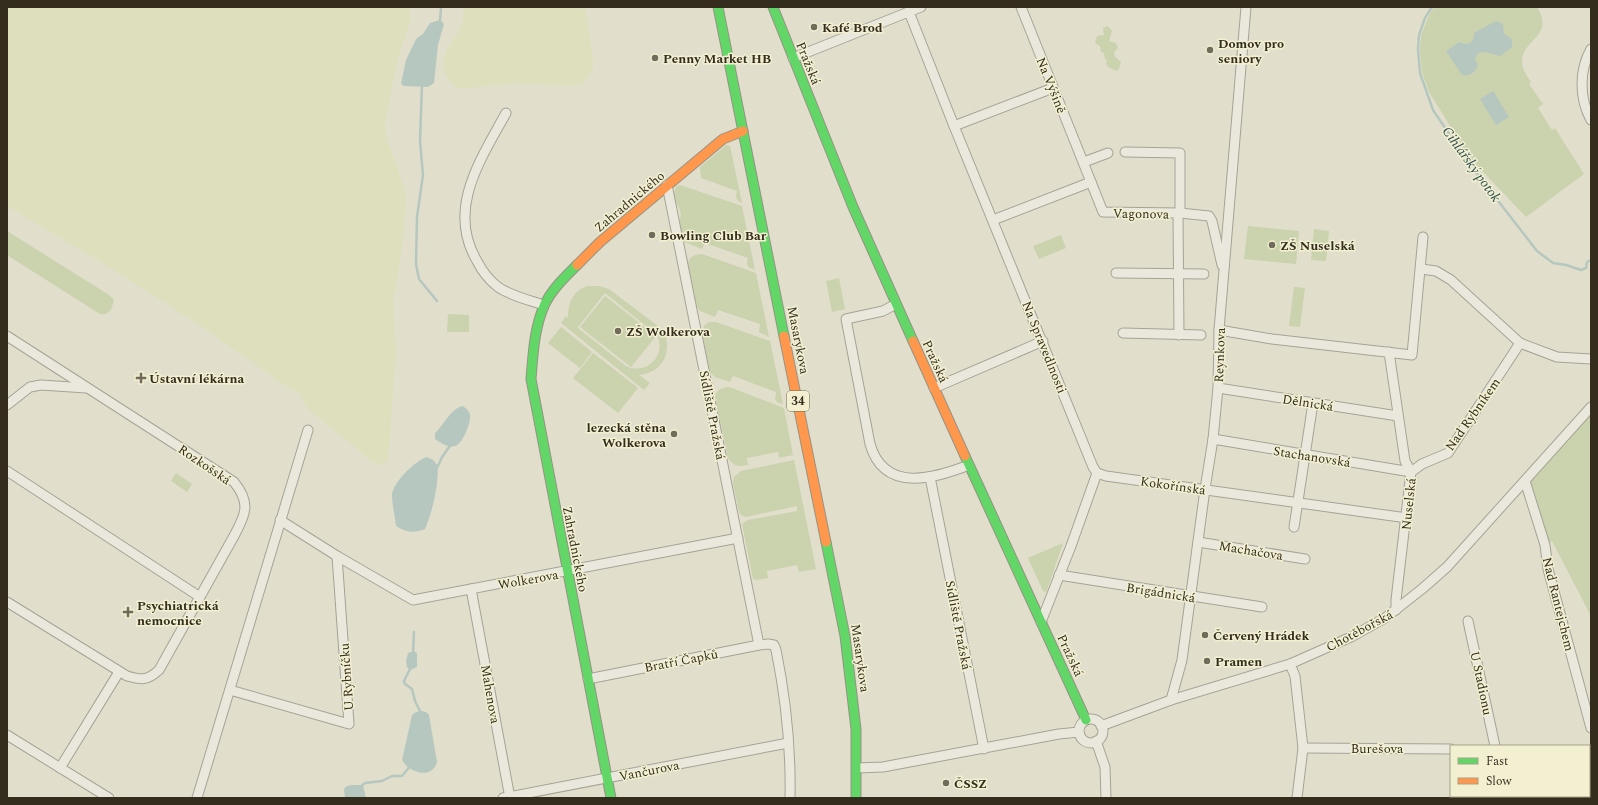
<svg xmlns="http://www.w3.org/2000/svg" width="1598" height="805" viewBox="0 0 1598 805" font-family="Spectral,serif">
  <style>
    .farmland { fill: #dedfbc }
    .green { fill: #cad2ae; fill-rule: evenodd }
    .water { fill: #b6c7c0 }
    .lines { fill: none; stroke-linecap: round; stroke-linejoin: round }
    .stream { stroke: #b6c7c0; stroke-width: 2.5 }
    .street-casing { stroke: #a6a395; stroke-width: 11 }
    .fast-casing { stroke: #969385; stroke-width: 11 }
    .slow-casing { stroke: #969385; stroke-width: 11 }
    .street { stroke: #eae8dd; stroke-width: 9 }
    .fast { stroke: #63d668; stroke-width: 9 }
    .slow { stroke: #ff974d; stroke-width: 9 }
    .poi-dot { fill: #716b5b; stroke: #f2f0d1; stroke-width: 1.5 }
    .labels { text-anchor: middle; stroke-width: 3; stroke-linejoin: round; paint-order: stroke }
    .shield { fill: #f2f0d1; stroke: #6d6854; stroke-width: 1 }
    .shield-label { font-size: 12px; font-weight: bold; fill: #342d1e }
    .poi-label { font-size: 13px; font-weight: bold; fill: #342d1e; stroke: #f2f0d1; text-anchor: start }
    .street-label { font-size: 13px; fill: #342d1e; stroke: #f2f0d1 }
    .water-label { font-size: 14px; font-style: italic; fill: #2e4d52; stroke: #f2f0d1 }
  </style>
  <rect width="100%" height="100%" fill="#e1dfcb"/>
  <g class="farmland">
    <path d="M7,7H410V22L398,58L385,122L386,136L406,193L403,240L396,286L393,295L396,354L388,461L380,465L373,462L308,409L300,393L287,387L202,327L109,267L7,206Z"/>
    <path d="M463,7H585L592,52L593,70L583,83L575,85H555L516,83L468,88H458L454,86L445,75L444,65L446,50L460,29L463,22Z"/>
  </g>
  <g class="green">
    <path d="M1435,7H1537C1557,39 1515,40 1523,68C1525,73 1528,78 1531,82L1529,84L1543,104L1538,108L1552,130L1555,128L1584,174L1526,217L1470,158L1429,92L1422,72L1420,50L1421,35L1431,11Z"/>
    <path d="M1108,26L1112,31L1109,41L1116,43L1118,48L1114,52L1115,57L1121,62L1119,69L1116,71L1108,67L1106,63L1108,60L1105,59L1104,53L1101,52L1100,46L1095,43L1097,36L1104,35L1103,28Z"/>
    <path d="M726,145L730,146L742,203L737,200L736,196L737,191L701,178L700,167Z"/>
    <path d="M680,185L742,206L755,270L748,267L747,263L748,258L705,243L702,249L684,242L679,224L681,215L679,208L674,199V192L677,186Z"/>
    <path d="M1248,226L1299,231L1296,264L1244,259Z"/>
    <path d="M1314,229L1329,231L1326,261L1311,260Z"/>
    <path d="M7,231L109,295L114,300L111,310L106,314H100L7,255Z"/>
    <path d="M1061,235L1066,248L1039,259L1033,246Z"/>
    <path d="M702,254L756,273L769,337L759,332L760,324L718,310L715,317L700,311L696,306L688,263C690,256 694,255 702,254Z"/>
    <path d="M839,278L845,309L832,312L826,281Z"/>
    <path d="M588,286H599L609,289L667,333C665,337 667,340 667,345C667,363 656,373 639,375L650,383L644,390L561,323L566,316L568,318C568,303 573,290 588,286ZM605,293L657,335C667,355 647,376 626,366L579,329L578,327Z"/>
    <path d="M1294,287L1305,288L1300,327L1289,326Z"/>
    <path d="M605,296L656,336L631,367L580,327Z"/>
    <path d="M448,314L469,315V332H447Z"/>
    <path d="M709,322H716L770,341L783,404L778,403L775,399L776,392L733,376L730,382L715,377L710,372L702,333L704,326Z"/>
    <path d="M561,327L592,352L580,368L548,343Z"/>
    <path d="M593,353L638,388L618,413L573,378Z"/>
    <path d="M729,387L784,408L793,455L779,458L778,452L747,458L748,465C738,467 734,466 728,458L715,396C718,389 721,388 729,387Z"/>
    <path d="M1591,415V616L1552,541L1545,545L1525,481Z"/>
    <path d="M794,460L816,569L799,572L797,565L767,571L768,578L756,580L753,579L742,524L748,520L797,511V506L746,517L741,515L739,512L733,483L734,477L741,471Z"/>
    <path d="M176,473L192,484L187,492L171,481Z"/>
    <path d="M1063,543L1047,590L1045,592L1043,591L1028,558Z"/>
  </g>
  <g class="water">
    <path d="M440,20L444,24L438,45L434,83L428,87L404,86L401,84L406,60L416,39L423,34L430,23Z"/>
    <path d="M1496,21L1503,24L1504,34L1512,39V47L1500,56L1485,52L1478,53L1475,59L1478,65C1476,72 1469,77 1462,75L1446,51L1460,42C1468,47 1475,42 1474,33Z"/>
    <path d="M1493,91L1509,117L1496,125L1480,99Z"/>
    <path d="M463,406C467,409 470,412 470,416C471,423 462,445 455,446C448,448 441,443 435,439V433C444,425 451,408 463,406Z"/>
    <path d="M427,457L433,460L438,466C438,487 433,510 425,529C414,533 406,533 396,526C395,516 392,505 392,495C393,482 416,460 427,457Z"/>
    <path d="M414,651L417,653V667L410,670L407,667L406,661L408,653Z"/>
    <path d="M422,711L426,712L429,715L437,762C432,780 409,773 402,760L412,715L416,712Z"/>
    <path d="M351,785H363L366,798H345L344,790L345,787Z"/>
  </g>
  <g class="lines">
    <g class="stream">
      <path d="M1432,7L1425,18L1419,35L1418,49L1420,73L1433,110L1471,166L1537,251L1553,263L1566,265L1581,270L1586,268L1587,262L1591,260"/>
      <path d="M440,22L441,7"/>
      <path d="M422,84L420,141L423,175L417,217L416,264L419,279L437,301"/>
      <path d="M437,468L442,457L452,443"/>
      <path d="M413,654L414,632"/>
      <path d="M411,667L404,681L405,684L412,689L415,701L421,713"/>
      <path d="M360,787L365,783L382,781L392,776H402L411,765"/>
    </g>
    <g class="street-casing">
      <g id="street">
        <path d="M1021,7L1103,212L1180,213L1209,216L1212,221L1222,265"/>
        <path d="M909,12L954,126L1093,467L1097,473"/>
        <path d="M1591,49C1579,70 1579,98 1591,120"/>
        <path d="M793,58L921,7"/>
        <path d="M506,113C481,159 446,209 477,261C482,271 489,280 498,287C511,296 529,300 544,305"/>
        <path d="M954,126L1053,88"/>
        <path d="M1125,152L1180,153V213"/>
        <path d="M1084,162L1108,153"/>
        <path d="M667,185L759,645"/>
        <path d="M1178,213L1179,335"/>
        <path d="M993,220L1091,182"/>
        <path d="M1421,269L1436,271L1451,280L1520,343L1557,357L1591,359"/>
        <path d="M1116,273L1204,274"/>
        <path d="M896,304L883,311L846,319L870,444C884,493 933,479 969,465"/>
        <path d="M1219,330L1272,339L1412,355L1423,237"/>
        <path d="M1123,333L1201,335"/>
        <path d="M7,336L234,482C251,503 246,514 234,536L159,670C147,681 142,680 127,676L7,602"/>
        <path d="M1389,352L1405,461L1411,472L1396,600V610"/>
        <path d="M934,388L1043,341"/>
        <path d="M1218,388L1398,416"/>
        <path d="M7,405L30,387L41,385L86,388"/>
        <path d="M1213,439L1411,472L1422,464L1448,453L1520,343"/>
        <path d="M7,471L200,597"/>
        <path d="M1097,473L1106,476L1407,518"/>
        <path d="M930,477L984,749"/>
        <path d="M1525,481L1545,545L1548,569L1591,728"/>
        <path d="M280,520L337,556L413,600L738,538"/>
        <path d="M1294,527L1313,403"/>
        <path d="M1198,542L1305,559"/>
        <path d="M1059,575L1262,607"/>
        <path d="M471,589L510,798"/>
        <path d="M1468,621L1495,746"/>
        <path d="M1041,622L1071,546L1097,473"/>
        <path d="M1290,664L1295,676L1303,748L1297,798"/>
        <path d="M588,679L759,645L768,644L774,645L776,650C786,699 791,748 790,798"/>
        <path d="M230,690L349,724L337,556"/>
        <path d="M1171,700L1182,660L1205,489L1213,439L1218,388L1219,330L1246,7"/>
        <circle cx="1091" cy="731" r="12"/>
        <path d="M1101,726L1171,700L1290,664L1351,637L1385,618L1422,589L1447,567L1591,407"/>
        <path d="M7,735L109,798"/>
        <path d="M1096,741L1105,767L1106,798"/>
        <path d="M1303,748L1451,749"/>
        <path d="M60,768L119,672"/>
        <path d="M857,768L883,767L1059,734L1079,732"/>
        <path d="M1502,796L1503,798"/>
        <path d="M197,798L308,430"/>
        <path d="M503,798L788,743"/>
      </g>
    </g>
    <g class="fast-casing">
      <g id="fast">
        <path d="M718,7L784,336"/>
        <path d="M773,7L853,207L913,341"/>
        <path d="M577,265C565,277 551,290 544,306C534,329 533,355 531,379L611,798"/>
        <path d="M965,456L1086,720"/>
        <path d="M826,542L845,636L856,729V798"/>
      </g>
    </g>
    <g class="slow-casing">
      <g id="slow">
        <path d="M577,265L600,242L723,139L743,131"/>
        <path d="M784,336L826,542"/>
        <path d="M913,341L965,456"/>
      </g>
    </g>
    <use href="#street" class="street"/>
    <use href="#fast" class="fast"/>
    <use href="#slow" class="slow"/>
  </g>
  <g class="poi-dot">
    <circle cx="814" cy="27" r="4"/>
    <circle cx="1210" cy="50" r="4"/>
    <circle cx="655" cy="58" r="4"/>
    <circle cx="652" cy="235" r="4"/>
    <circle cx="1272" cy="245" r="4"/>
    <circle cx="618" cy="331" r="4"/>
    <path d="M139 372h4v4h4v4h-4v4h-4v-4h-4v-4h4z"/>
    <circle cx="674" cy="434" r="4"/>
    <path d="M126 606h4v4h4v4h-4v4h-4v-4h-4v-4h4z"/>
    <circle cx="1205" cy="635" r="4"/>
    <circle cx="1207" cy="661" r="4"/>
    <circle cx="946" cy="783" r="4"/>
  </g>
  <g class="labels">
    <rect class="shield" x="787" y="391" width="22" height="20" rx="3"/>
    <g class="shield-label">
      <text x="798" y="405">34</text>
    </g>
    <g class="poi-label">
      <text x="822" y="32">Kafé Brod</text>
      <text x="1218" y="48">Domov pro<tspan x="1218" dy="15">seniory</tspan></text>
      <text x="663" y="63">Penny Market HB</text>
      <text x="660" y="240">Bowling Club Bar</text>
      <text x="1280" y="250">ZŠ Nuselská</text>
      <text x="626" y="336">ZŠ Wolkerova</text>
      <text x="149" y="383">Ústavní lékárna</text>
      <text x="666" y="432" text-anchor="end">lezecká stěna<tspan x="666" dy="15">Wolkerova</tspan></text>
      <text x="137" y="610">Psychiatrická<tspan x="137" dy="15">nemocnice</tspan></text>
      <text x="1213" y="640">Červený Hrádek</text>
      <text x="1215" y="666">Pramen</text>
      <text x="954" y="788">ČSSZ</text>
    </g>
    <g class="street-label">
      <text transform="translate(809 63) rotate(68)" y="5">Pražská</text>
      <text transform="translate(1052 85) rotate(68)" y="5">Na Výšině</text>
      <text transform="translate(629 201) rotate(-40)" y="5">Zahradnického</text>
      <text transform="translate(1141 213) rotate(1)" y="5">Vagonova</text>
      <text transform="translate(799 340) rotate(79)" y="5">Masarykova</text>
      <text transform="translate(1045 347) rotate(68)" y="5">Na Spravedlnosti</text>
      <text transform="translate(1219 355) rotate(-88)" y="5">Reynkova</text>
      <text transform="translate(936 361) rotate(66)" y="5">Pražská</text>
      <text transform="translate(1308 402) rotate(9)" y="5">Dělnická</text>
      <text transform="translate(1472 414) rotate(-55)" y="5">Nad Rybníkem</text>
      <text transform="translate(713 415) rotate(79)" y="5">Sídliště Pražská</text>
      <text transform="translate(1312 456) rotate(9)" y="5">Stachanovská</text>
      <text transform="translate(205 464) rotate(34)" y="5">Rozkošská</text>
      <text transform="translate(1173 485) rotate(8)" y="5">Kokořínská</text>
      <text transform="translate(1408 504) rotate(-84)" y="5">Nuselská</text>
      <text transform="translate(576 549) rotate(79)" y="5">Zahradnického</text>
      <text transform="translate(1251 550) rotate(9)" y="5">Machačova</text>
      <text transform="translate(528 579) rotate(-10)" y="5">Wolkerova</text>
      <text transform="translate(1161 592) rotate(9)" y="5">Brigádnická</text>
      <text transform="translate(1559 604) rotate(76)" y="5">Nad Rantejchem</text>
      <text transform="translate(959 625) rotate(79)" y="5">Sídliště Pražská</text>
      <text transform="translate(1359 630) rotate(-28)" y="5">Chotěbořská</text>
      <text transform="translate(1071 655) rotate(65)" y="5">Pražská</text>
      <text transform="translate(861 658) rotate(82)" y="5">Masarykova</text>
      <text transform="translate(681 660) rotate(-11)" y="5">Bratří Čapků</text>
      <text transform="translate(346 677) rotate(-94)" y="5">U Rybníčku</text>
      <text transform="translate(1482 683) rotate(78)" y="5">U Stadionu</text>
      <text transform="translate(491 694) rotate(80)" y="5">Mahenova</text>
      <text x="1377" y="753">Burešova</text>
      <text transform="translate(649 770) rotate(-11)" y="5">Vančurova</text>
    </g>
    <g class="water-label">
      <text transform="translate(1472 164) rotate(54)" y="5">Cihlářský potok</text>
    </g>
  </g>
  <rect width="1598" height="805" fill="none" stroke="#342d1e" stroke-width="16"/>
  <rect x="1450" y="745" width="140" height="52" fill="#f2f0d1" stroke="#a6a289"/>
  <rect x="1458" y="758" width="20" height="6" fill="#63d668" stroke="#a6a289"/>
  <text x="1486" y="765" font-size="12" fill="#342d1e">Fast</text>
  <rect x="1458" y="778" width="20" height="6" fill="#ff974d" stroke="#a6a289"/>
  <text x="1486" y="785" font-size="12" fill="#342d1e">Slow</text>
</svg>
